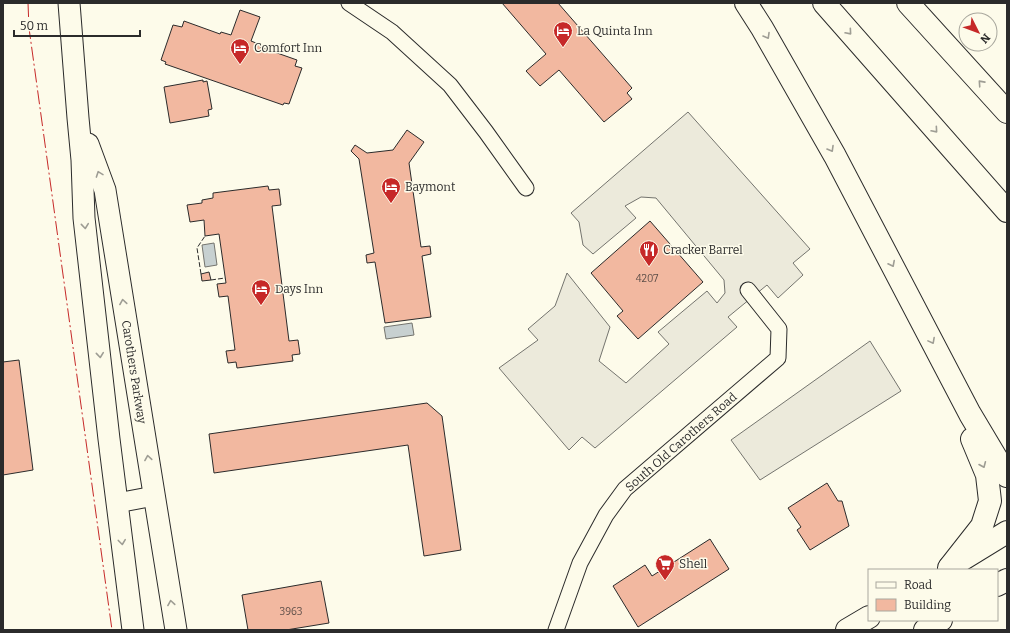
<svg xmlns="http://www.w3.org/2000/svg" width="1010" height="633" viewBox="0 0 1010 633" font-family="Bitter,serif">
  <style>
    .parking { fill: #eceadb; stroke: #74746e }
    .water { fill: #c7d0d0; stroke: #74746e }
    .building { fill: #f2b8a0; stroke: #2b2b2b }
    .lines { fill: none; stroke-linecap: round; stroke-linejoin: round }
    .minor-casing { stroke: #2b2b2b; stroke-width: 17 }
    .tertiary-casing { stroke: #2b2b2b; stroke-width: 21 }
    .secondary-casing { stroke: #2b2b2b; stroke-width: 23 }
    .primary-casing { stroke: #2b2b2b; stroke-width: 24 }
    .motorway-casing { stroke: #2b2b2b; stroke-width: 24 }
    .minor { stroke: #fdfbea; stroke-width: 15 }
    .tertiary { stroke: #fdfbea; stroke-width: 19 }
    .secondary { stroke: #fdfbea; stroke-width: 21 }
    .primary { stroke: #fdfbea; stroke-width: 22 }
    .motorway { stroke: #fdfbea; stroke-width: 22 }
    .fence { stroke: #2b2b2b; stroke-width: 1; stroke-dasharray: 5 2; stroke-linecap: butt }
    .power { stroke: #c62828; stroke-width: 1; stroke-dasharray: 14 3 2 3; stroke-linecap: butt }
    .oneway { stroke: #9e9d94 }
    .labels { text-anchor: middle; stroke-width: 3; stroke-linejoin: round; paint-order: stroke }
    .number-label { font-size: 10px; fill: #5d4e48 }
    .poi-label { font-size: 12px; fill: #2b2b2b; stroke: #fdfbea; text-anchor: start }
    .street-label { font-size: 12px; fill: #2b2b2b; stroke: #fdfbea }
  </style>
  <rect width="100%" height="100%" fill="#fdfbea"/>
  <g class="parking">
    <path d="M688,112L810,249L793,263L803,275L778,298L767,285L728,317L737,327L595,448L582,437L569,450L499,368L538,340L528,329L555,306L567,273L610,327L599,361L626,383L669,344L658,332L707,291L717,303L725,293L724,280L656,198L641,197L625,206L636,218L593,254L583,245L579,222L571,213Z"/>
    <path d="M870,341L901,391L760,480L731,440Z"/>
  </g>
  <g class="water">
    <path d="M214,243L217,265L205,267L202,245Z"/>
    <path d="M412,323L414,335L386,339L384,327Z"/>
  </g>
  <g class="building">
    <path d="M502,3H558L632,88L627,93L632,99L604,122L559,70L540,86L526,71L546,54Z"/>
    <path d="M240,10L260,17L251,41L261,45L260,47L297,60L295,66L302,68L289,104L284,103L283,105L165,64L166,62L161,60L173,25L182,27L184,21L220,34L221,32L231,35Z"/>
    <path d="M203,80V82L207,81L212,109L208,110L209,116L170,123L164,87Z"/>
    <path d="M407,130L424,142L409,163L421,247L430,246L431,254L422,256L431,317L385,323L375,262L367,263L366,255L374,253L359,159L351,151L355,145L367,153L393,150Z"/>
    <path d="M268,186L269,190L279,189L281,205L272,206L289,341L298,340L300,354L292,355L293,361L237,368L236,362L228,363L226,351L235,350L228,296L219,297L217,284L226,283L219,234L205,236L204,220L190,222L187,205L202,203V200L213,198V193Z"/>
    <path d="M650,221L703,282L638,339L617,316L623,311L591,273Z"/>
    <path d="M209,272L211,280L202,281L201,274Z"/>
    <path d="M19,360L33,470L3,475V362Z"/>
    <path d="M427,403L442,416L461,550L424,556L408,445L214,473L209,434Z"/>
    <path d="M827,483L838,501H842L849,526L810,550L797,530L801,527L788,508Z"/>
    <path d="M710,539L729,569L638,627L613,586L645,565L652,576Z"/>
    <path d="M321,581L329,623L286,630H248L242,595Z"/>
  </g>
  <g class="lines">
    <g class="minor-casing">
      <g id="minor">
        <path d="M349,3L392,32L450,85L486,132L526,188"/>
        <path d="M556,630L580,563L606,515L625,489L778,358L779,329L748,290"/>
      </g>
    </g>
    <g class="tertiary-casing">
      <path id="tertiary" d="M117,503L154,496"/>
    </g>
    <g class="secondary-casing">
      <g id="secondary">
        <path d="M69,3L78,118L82,160L84,218L109,439L133,630"/>
        <path d="M88,144L105,190L176,630"/>
      </g>
    </g>
    <g class="primary-casing">
      <g id="primary">
        <path d="M950,567L1007,532"/>
        <path d="M997,585L1007,580"/>
        <path d="M847,630L869,617"/>
        <path d="M925,630L941,620"/>
      </g>
    </g>
    <g class="motorway-casing">
      <g id="motorway">
        <path d="M746,3L762,28L835,156L970,414L1007,476"/>
        <path d="M824,3L1007,211"/>
        <path d="M908,3L1007,112"/>
        <path d="M949,568L982,526L990,501L987,475L972,439"/>
      </g>
    </g>
    <use href="#minor" class="minor"/>
    <use href="#tertiary" class="tertiary"/>
    <use href="#secondary" class="secondary"/>
    <use href="#primary" class="primary"/>
    <use href="#motorway" class="motorway"/>
    <g class="fence">
      <path d="M201,274L197,248L205,236"/>
      <path d="M211,280L225,278"/>
    </g>
    <path class="power" d="M28,3L29,28L112,630"/>
  </g>
  <defs><path id="oneway-chevron" d="M-2-3.5L2.5 0L-2 3.5" fill="none" stroke-width="1.6" stroke-linecap="round" stroke-linejoin="round"/></defs>
  <g class="oneway">
    <use href="#oneway-chevron" transform="translate(849 32) rotate(49)"/>
    <use href="#oneway-chevron" transform="translate(767 36) rotate(60)"/>
    <use href="#oneway-chevron" transform="translate(981 83) rotate(-132)"/>
    <use href="#oneway-chevron" transform="translate(935 130) rotate(49)"/>
    <use href="#oneway-chevron" transform="translate(831 149) rotate(60)"/>
    <use href="#oneway-chevron" transform="translate(99 174) rotate(-110)"/>
    <use href="#oneway-chevron" transform="translate(85 226) rotate(84)"/>
    <use href="#oneway-chevron" transform="translate(892 264) rotate(63)"/>
    <use href="#oneway-chevron" transform="translate(123 302) rotate(-99)"/>
    <use href="#oneway-chevron" transform="translate(932 341) rotate(62)"/>
    <use href="#oneway-chevron" transform="translate(100 355) rotate(84)"/>
    <use href="#oneway-chevron" transform="translate(148 458) rotate(-99)"/>
    <use href="#oneway-chevron" transform="translate(983 465) rotate(67)"/>
    <use href="#oneway-chevron" transform="translate(122 542) rotate(83)"/>
    <use href="#oneway-chevron" transform="translate(171 603) rotate(-99)"/>
  </g>
  <defs>
    <g id="hotel-pin" transform="scale(1)"><path d="M0 17L-7.5 6A9.5 9.5 0 1 1 7.5 6Z" fill="#c62828" stroke="#fdfbea"/><path d="M-6-4.5h1.5V1H6V5H4.5V3h-9V5H-6ZM-4 0a1.8 1.8 0 1 1 3.6 0ZM.5 0V-2.5h3Q6-2.5 6 0Z" fill="#fff"/></g>
    <g id="restaurant-pin" transform="scale(1)"><path d="M0 17L-7.5 6A9.5 9.5 0 1 1 7.5 6Z" fill="#c62828" stroke="#fdfbea"/><path d="M-5-6h1v4h1v-4h1v4h1v-4h1v5L-1.5 .5V6h-2V.5L-5-1ZM5-6V6H3V1.5H1.5Q1.5-4 5-6Z" fill="#fff"/></g>
    <g id="supermarket-pin" transform="scale(1)"><path d="M0 17L-7.5 6A9.5 9.5 0 1 1 7.5 6Z" fill="#c62828" stroke="#fdfbea"/><path d="M-6-5.5h2.5l.6 2H6L4.5 2H-2.5L-4.4-4H-6ZM-1.5 3.2a1.3 1.3 0 1 0 .1 0ZM3 3.2a1.3 1.3 0 1 0 .1 0Z" fill="#fff"/></g>
  </defs>
  <g fill-rule="evenodd">
    <use href="#hotel-pin" x="563" y="31"/>
    <use href="#hotel-pin" x="240" y="48"/>
    <use href="#hotel-pin" x="391" y="187"/>
    <use href="#restaurant-pin" x="649" y="250"/>
    <use href="#hotel-pin" x="261" y="289"/>
    <use href="#supermarket-pin" x="665" y="564"/>
  </g>
  <g class="labels">
    <g class="number-label">
      <text x="647" y="282">4207</text>
      <text x="291" y="615">3963</text>
    </g>
    <g class="poi-label">
      <text x="577" y="35">La Quinta Inn</text>
      <text x="254" y="52">Comfort Inn</text>
      <text x="405" y="191">Baymont</text>
      <text x="663" y="254">Cracker Barrel</text>
      <text x="275" y="293">Days Inn</text>
      <text x="679" y="568">Shell</text>
    </g>
    <g class="street-label">
      <text transform="translate(134 372) rotate(81)" y="4">Carothers Parkway</text>
      <text transform="translate(681 442) rotate(-41)" y="4">South Old Carothers Road</text>
    </g>
  </g>
  <rect width="1010" height="633" fill="none" stroke="#2b2b2b" stroke-width="8"/>
  <rect x="868" y="569" width="130" height="52" fill="#fdfbea" stroke="#a9a89e"/>
  <rect x="876" y="582" width="20" height="6" fill="#fdfbea" stroke="#a9a89e"/>
  <text x="904" y="589" font-size="12" fill="#2b2b2b">Road</text>
  <rect x="876" y="599" width="20" height="12" fill="#f2b8a0" stroke="#a9a89e"/>
  <text x="904" y="609" font-size="12" fill="#2b2b2b">Building</text>
  <g transform="translate(978 32) rotate(132)"><circle r="19" fill="#fdfbea" stroke="#a9a89e"/>
  <path d="M0-3L7 15L0 10L-7 15Z" fill="#c62828"/>
  <text y="-6" font-size="11" font-weight="bold" text-anchor="middle" fill="#2b2b2b">N</text>
  </g>
  <path d="M14 30v6h126v-6" fill="none" stroke="#2b2b2b" stroke-width="2"/>
  <text x="20" y="30" font-size="12" fill="#2b2b2b" stroke="#fdfbea" stroke-width="3" paint-order="stroke">50 m</text>
</svg>
